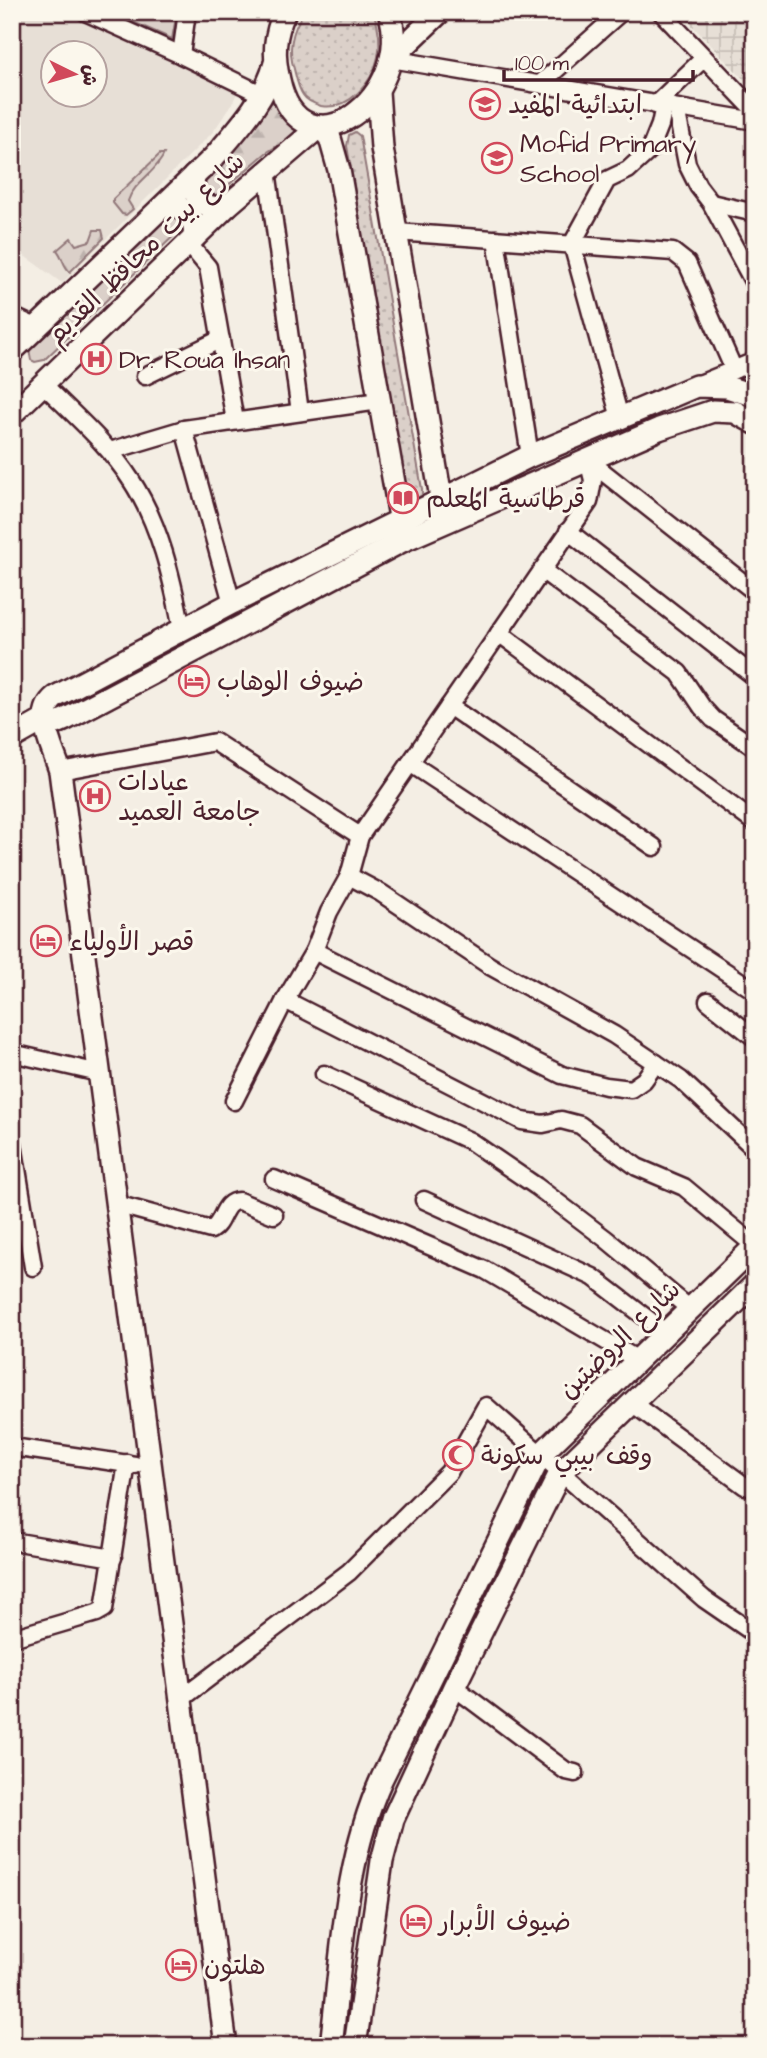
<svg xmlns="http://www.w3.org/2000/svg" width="767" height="2058" viewBox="0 0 767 2058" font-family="'Architects Daughter','Playpen Sans Arabic',sans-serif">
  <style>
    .built { fill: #e7dfd6; fill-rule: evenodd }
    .industrial { fill: url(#industrial-grid) }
    .grass { fill: url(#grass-dots); stroke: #92787a; stroke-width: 2 }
    .forest { fill: url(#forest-firs); stroke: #92787a; stroke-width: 2 }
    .green { fill: #dbd0c9; stroke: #92787a; stroke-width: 2 }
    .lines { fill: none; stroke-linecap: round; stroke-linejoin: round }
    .minor-casing { stroke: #4a1f2b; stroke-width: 21 }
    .major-casing { stroke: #4a1f2b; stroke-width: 26 }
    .minor { stroke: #fbf7ec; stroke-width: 16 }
    .major { stroke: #fbf7ec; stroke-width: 21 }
    .labels { text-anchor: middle; stroke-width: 6; stroke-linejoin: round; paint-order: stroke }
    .poi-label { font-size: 26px; fill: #4a1f2b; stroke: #fbf7ec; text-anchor: start }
    .street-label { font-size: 26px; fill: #4a1f2b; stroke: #fbf7ec }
  </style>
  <defs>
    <pattern id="industrial-grid" width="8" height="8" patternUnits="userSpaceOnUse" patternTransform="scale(1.75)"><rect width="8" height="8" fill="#e7dfd6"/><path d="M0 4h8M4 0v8" fill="none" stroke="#c8bfb8"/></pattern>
    <pattern id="grass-dots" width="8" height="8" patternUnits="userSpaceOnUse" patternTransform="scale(1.75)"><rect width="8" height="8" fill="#dbd0c9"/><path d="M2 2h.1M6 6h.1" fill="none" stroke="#bdb2ad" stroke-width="1.8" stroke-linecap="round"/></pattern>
    <pattern id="forest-firs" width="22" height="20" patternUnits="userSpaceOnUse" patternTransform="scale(1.75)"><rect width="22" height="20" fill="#dbd0c9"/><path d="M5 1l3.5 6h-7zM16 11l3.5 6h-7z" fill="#bdb2ad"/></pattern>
  </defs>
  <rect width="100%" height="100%" fill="#f4eee4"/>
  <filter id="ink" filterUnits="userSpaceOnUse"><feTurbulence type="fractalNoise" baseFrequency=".0143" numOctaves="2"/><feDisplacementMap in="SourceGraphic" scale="14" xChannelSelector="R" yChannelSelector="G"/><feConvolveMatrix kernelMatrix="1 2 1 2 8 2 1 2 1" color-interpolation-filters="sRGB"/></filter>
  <g filter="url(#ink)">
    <path class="built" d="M14,12H62L227,83L236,89L237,93L232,104L213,132L62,283L12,247V16ZM52,52H94V94H52Z"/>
    <path class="industrial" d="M679,12H755V91Z"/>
    <g class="grass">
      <path d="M304,12H373L374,14C379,28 381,43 378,57C373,82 349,111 321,106C315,104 306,100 303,95C298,88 296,77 294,69C287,48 292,30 304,12Z"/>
      <path d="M355,132L360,136L422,489V495L414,500L407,494L347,146L349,135Z"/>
    </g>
    <g class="forest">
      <path d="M271,92L280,110L302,130L266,153L212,199L199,185L237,146Z"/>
      <path d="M160,154H164C157,172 134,182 128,201L133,209L126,215L122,214L113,203V199Z"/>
      <path d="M94,230H102L104,238L70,272C63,266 63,257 57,250L71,238L76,245L90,241Z"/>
    </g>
    <g class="green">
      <path d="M110,12H177L172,39Z"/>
      <path d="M173,211L184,225L182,228L44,360L35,362L31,360L29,349L166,215Z"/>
    </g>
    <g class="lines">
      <g class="minor-casing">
        <g id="minor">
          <path d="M85,12L181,55L261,94"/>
          <path d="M661,12L755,111"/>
          <path d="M181,55L187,12"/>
          <path d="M391,59L755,121"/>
          <path d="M540,84L621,12"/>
          <path d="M655,105L704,58"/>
          <path d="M680,109L678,118L687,164L698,186L711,203L755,285"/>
          <path d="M267,170L300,412"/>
          <path d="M711,203L755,213"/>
          <path d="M396,232L673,252L687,263L734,370"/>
          <path d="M496,239L530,456"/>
          <path d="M188,243L208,267L235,421"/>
          <path d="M12,316L36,327"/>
          <path d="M145,376L221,339"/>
          <path d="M702,383L755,361"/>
          <path d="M43,384C74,415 108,444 131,480C160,524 172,578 182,629"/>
          <path d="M620,418L572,244L607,180L628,170L650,150L660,125L664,106"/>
          <path d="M184,429L232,603"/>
          <path d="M110,451L184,429L379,401"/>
          <path d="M588,460L755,592"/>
          <path d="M568,531L755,677"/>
          <path d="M542,570L679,673L702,707L713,719L755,748"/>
          <path d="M499,633L755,823"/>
          <path d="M449,706L654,847"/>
          <path d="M410,763L755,991"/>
          <path d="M60,771L215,742L360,836"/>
          <path d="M349,876L381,893L490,966L614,1035L681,1080L755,1149"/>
          <path d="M314,951L562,1075L606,1086L631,1089L644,1080L656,1063"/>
          <path d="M285,1000L522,1121L543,1124L561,1120L580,1125L637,1167L684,1187L755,1246"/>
          <path d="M708,1001L755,1038"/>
          <path d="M12,1053L99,1073"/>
          <path d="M324,1074L470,1141L536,1186L606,1239L690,1309"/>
          <path d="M234,1101L285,1000L314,951L329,912L349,876L360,836L589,502L593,480L588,460"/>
          <path d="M12,1138L33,1267"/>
          <path d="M274,1179L485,1270L638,1360"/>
          <path d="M424,1200L593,1277L666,1333"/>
          <path d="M116,1204L211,1230C224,1223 222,1201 239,1201L274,1215"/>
          <path d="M632,1403L745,1486"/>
          <path d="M12,1447L135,1465"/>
          <path d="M12,1541L113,1558"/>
          <path d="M12,1638L97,1613L104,1609L127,1463"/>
          <path d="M454,1687L566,1771L575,1773"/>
          <path d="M181,1699L349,1572L449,1472L486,1406L704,1599L755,1634"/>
        </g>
      </g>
      <g class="major-casing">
        <g id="major">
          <path d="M285,12C274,35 273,55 279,80C301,182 417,95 389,12"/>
          <path d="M391,59L440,12"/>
          <path d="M378,91L382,148L443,510"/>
          <path d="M194,176C190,198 206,212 227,206"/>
          <path d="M163,207C184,202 197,218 194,238"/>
          <path d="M12,351L214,157C238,129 266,99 275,63"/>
          <path d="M12,414L227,206L320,126L330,138L339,170L404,540"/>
          <path d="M12,738L44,720L57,723L66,719L404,540L588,460L659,429L713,411L735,412L755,423"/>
          <path d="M226,2046L60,771C53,748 33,715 55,697L232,603L530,456L696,386L727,387L755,396"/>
          <path d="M331,2046C342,1956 344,1861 382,1778L541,1454L755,1246"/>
          <path d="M355,2046L382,1861L393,1819L454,1687L560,1473L755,1284"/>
        </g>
      </g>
      <use href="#minor" class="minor"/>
      <use href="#major" class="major"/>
    </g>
  </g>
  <defs>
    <g id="school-ring" transform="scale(1.575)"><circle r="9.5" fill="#fbf7ec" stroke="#d1495b" stroke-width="1.5"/><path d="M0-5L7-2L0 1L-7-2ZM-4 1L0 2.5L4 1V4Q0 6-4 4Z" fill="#d1495b"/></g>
    <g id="hospital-ring" transform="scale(1.575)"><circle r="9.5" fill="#fbf7ec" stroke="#d1495b" stroke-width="1.5"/><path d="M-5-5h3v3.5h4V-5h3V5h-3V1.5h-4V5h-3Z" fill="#d1495b"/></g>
    <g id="library-ring" transform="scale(1.575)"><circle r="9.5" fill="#fbf7ec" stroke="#d1495b" stroke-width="1.5"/><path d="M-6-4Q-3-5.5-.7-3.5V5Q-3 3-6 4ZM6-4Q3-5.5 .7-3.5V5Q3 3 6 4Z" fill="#d1495b"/></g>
    <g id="hotel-ring" transform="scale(1.575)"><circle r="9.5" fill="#fbf7ec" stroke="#d1495b" stroke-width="1.5"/><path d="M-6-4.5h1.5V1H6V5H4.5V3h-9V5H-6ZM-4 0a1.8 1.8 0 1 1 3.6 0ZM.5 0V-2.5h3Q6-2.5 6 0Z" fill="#d1495b"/></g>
    <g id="mosque-ring" transform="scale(1.575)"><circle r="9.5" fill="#fbf7ec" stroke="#d1495b" stroke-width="1.5"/><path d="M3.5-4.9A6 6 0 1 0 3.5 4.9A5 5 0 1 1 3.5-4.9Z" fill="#d1495b"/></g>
  </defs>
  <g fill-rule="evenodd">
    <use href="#school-ring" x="485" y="104"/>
    <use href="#school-ring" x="497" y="158"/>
    <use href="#hospital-ring" x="96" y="359"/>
    <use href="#library-ring" x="403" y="498"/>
    <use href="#hotel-ring" x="194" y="681"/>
    <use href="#hospital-ring" x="95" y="796"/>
    <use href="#hotel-ring" x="46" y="941"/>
    <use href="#mosque-ring" x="458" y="1455"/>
    <use href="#hotel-ring" x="416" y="1921"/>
    <use href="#hotel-ring" x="181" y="1965"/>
  </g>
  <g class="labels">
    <g class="poi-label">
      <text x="508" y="113">ابتدائية المفيد</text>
      <text x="520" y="152">Mofid Primary<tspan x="520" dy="30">School</tspan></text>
      <text x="119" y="368">Dr. Roua Ihsan</text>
      <text x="426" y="507">قرطاسية المعلم</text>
      <text x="217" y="690">ضيوف الوهاب</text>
      <text x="118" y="790">عيادات<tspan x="118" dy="30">جامعة العميد</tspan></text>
      <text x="69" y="950">قصر الأولياء</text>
      <text x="481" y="1464">وقف بيبي سكونة</text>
      <text x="439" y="1930">ضيوف الأبرار</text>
      <text x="204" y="1974">هلتون</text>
    </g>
    <g class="street-label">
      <text transform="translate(145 248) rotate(-44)" y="9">شارع بيت محافظ القديم</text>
      <text transform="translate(619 1339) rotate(-44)" y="9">شارع الروضتين</text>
    </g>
  </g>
  <rect width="767" height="2058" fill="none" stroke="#fbf7ec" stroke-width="42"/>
  <rect x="21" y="21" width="725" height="2016" fill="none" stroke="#4a1f2b" stroke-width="2.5" filter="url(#ink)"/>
  <g transform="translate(74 74) rotate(95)"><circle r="33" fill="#fbf7ec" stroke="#b4a19f" stroke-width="2"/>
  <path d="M0-5L12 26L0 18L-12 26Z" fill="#d1495b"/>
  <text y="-10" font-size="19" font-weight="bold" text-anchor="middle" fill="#4a1f2b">ش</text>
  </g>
  <path d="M504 70v10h189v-10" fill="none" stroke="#4a1f2b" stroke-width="3.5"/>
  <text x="515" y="70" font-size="21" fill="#4a1f2b" stroke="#fbf7ec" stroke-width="5" paint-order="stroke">100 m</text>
</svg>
